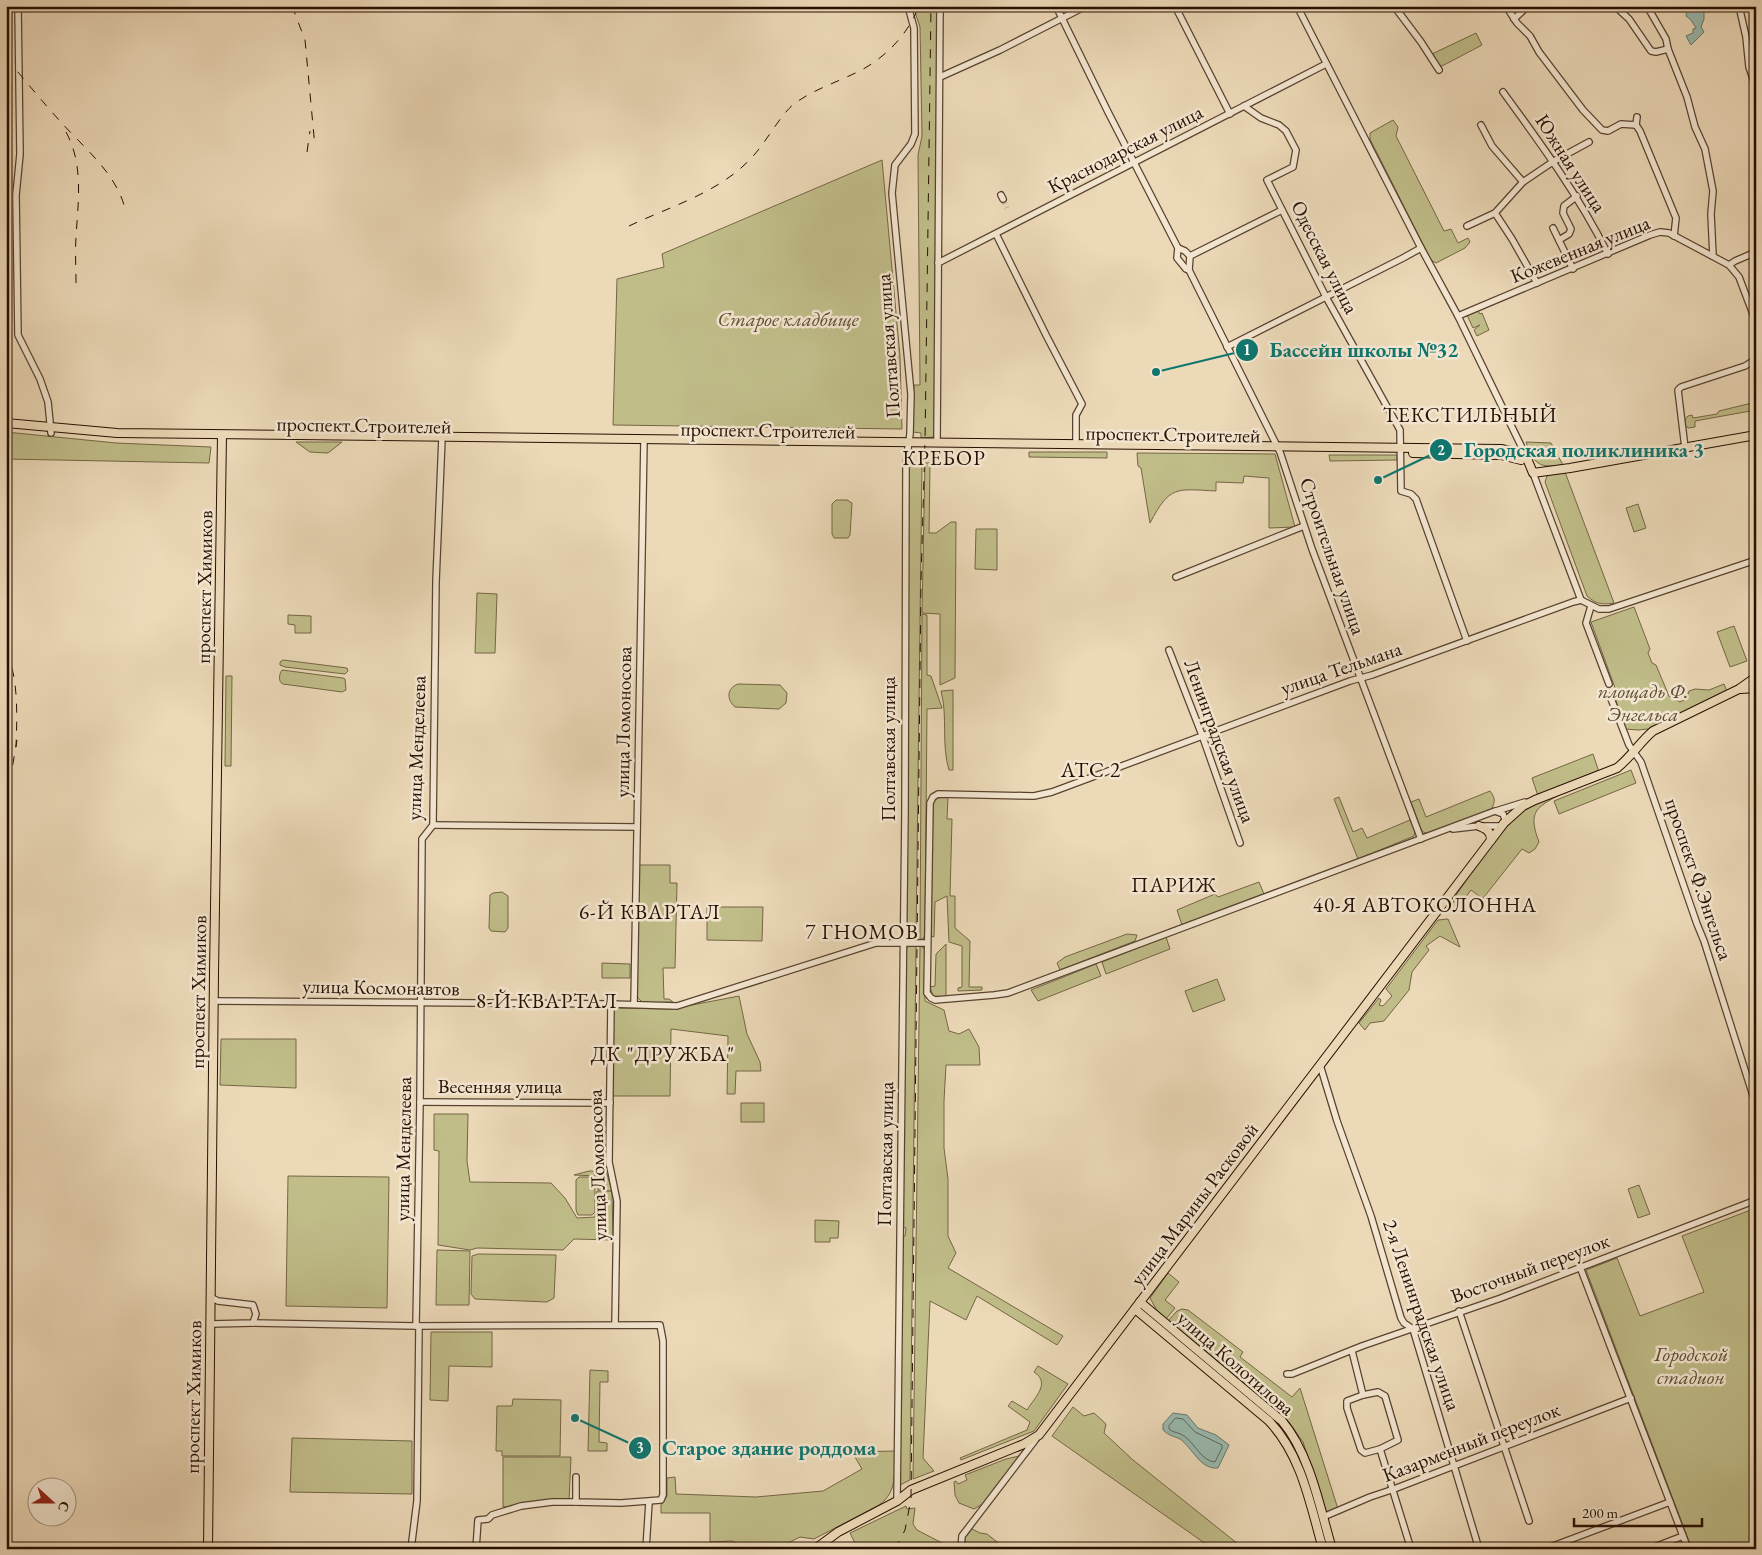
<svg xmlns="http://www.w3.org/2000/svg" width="1762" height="1555" viewBox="0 0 1762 1555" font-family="'EB Garamond',serif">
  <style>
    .green { fill: #c0bd89; stroke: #746644 }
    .water { fill: #99baaf; stroke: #6b7669 }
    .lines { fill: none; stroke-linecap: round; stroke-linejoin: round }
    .shore { stroke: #606458; stroke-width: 1 }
    .stream { stroke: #6b7669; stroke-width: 1 }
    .minor-tunnel { stroke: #cebb9c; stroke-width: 5.5; stroke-dasharray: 5.5 3; stroke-linecap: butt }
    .minor-casing { stroke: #58422e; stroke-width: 8 }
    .major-casing { stroke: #270f00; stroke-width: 10 }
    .minor { stroke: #f3e6d1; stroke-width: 5.5 }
    .major { stroke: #ecd9b8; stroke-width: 8 }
    .rail { stroke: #270f00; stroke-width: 1; stroke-dasharray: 9 9; stroke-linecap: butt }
    .labels { text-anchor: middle; stroke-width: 5; stroke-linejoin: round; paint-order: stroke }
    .street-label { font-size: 20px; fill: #270f00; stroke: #f3e6d1 }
    .park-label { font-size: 20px; font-style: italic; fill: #5d4c30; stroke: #f3e6d1 }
    .neighbourhood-label { font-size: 21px; letter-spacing: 1px; fill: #270f00; stroke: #f3e6d1 }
    .leader { fill: none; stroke: #0f766e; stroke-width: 2 }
    .callout-dot { fill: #0f766e; stroke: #f3e6d1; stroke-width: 2 }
    .mark-label { font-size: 15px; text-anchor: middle; font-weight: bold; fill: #fff }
    .callout-label { font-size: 21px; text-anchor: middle; font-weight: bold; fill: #0f766e; stroke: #f3e6d1; stroke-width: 5; stroke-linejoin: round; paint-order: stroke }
  </style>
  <rect width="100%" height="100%" fill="#ecd9b8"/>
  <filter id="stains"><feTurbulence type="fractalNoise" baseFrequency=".004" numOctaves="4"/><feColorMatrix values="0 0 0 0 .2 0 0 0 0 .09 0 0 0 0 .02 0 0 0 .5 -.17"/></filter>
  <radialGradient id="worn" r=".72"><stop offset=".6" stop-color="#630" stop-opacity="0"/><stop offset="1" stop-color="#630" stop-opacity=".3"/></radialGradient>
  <g class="green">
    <path d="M913,6H937L934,437L921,438V433L913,432L914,385H920L918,155L922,136L920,27Z"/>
    <path d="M1476,33L1482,45L1442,66L1439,65L1432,54Z"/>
    <path d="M1393,120L1398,127L1396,136L1444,231L1451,229L1458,243L1468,238L1470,242L1465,248L1436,263L1431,260L1370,139V133Z"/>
    <path d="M882,160L900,356L902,429L613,425L617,279L664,267L662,254Z"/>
    <path d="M1478,311L1480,314L1482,313L1489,330L1477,336L1474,330L1480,325L1473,328L1467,315Z"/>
    <path d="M1756,402V410L1695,421V427L1688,428C1684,425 1684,419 1688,416L1692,415L1693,418L1717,414L1719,411Z"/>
    <path d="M6,432L116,443L211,447L209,463L6,459Z"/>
    <path d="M296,442H342L328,453L310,452Z"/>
    <path d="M1526,442L1551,443L1563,465C1538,468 1535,465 1526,442Z"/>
    <path d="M1029,452H1107V458L1029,457Z"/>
    <path d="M1137,453L1275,454L1295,527L1269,528V478L1244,476L1243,483L1216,482V491C1176,489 1170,485 1150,523L1141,468L1138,466Z"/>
    <path d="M1329,455H1397V460L1330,461Z"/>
    <path d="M925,463H930L929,533H936L951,522H956L955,678L940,685V614L922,613Z"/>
    <path d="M908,465H922L916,939H910L906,935Z"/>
    <path d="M1565,472L1614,603C1602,605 1596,604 1587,596L1545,482L1547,476L1551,474Z"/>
    <path d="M836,500H847L852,503L850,535L848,538H834L832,534V504Z"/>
    <path d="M1638,504L1646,528L1634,532L1626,508Z"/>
    <path d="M976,529H997V570L975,569Z"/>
    <path d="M477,593L497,594L495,653H475Z"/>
    <path d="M1634,607L1650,649L1648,653L1652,663L1656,665L1669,696L1680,702L1686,699L1689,691L1695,689L1709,690L1724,684L1727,692L1648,729L1638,730L1625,729L1615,698L1618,696L1591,622Z"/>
    <path d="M922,614L927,615V675L931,676L942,708L927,709L925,935L923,939H920Z"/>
    <path d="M288,615L311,616V633H295V625L288,624Z"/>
    <path d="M1734,626L1747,661L1730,667L1717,632Z"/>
    <path d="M283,660L347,668L348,671L345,674L285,667L280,665V662Z"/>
    <path d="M282,670L343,678L345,679L346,690L342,692L283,684C278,682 279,674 282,670Z"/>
    <path d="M226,676H232L231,766H225Z"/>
    <path d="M738,684L780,685L787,693L786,703L779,709L735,707C726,699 727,688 738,684Z"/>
    <path d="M953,690V770H949C941,744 948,717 941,691Z"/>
    <path d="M1593,754L1599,772L1538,796L1532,778Z"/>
    <path d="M1631,770L1636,783L1559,814L1554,801Z"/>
    <path d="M1490,791C1496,799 1495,802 1491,810L1427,833L1423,832L1421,829L1411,802L1419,799L1426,817Z"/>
    <path d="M1566,791C1539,807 1526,808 1539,842L1535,849L1529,853L1522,849L1484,897L1483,899L1471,890L1453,914L1451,908L1456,895L1490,847L1516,816L1535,803Z"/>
    <path d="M948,797L947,819H952L950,896H955V928L970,941L969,987H982V990L958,991V988L962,987V946L949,942L947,896L935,902L934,937L931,936L933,803L937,798Z"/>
    <path d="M1339,797L1353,832L1362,828L1367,838L1410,820L1415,832L1414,836L1358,859L1334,799Z"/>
    <path d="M638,865H670V883H677L675,968H663L664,999H669L673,1002L643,1003L638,998L636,994Z"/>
    <path d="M1259,882L1264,894L1182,925L1177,910L1215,894L1218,897Z"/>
    <path d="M502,892L508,896V928L505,932L491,931L489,928L490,895L493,893Z"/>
    <path d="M707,907H763L762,941L707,940Z"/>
    <path d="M1448,919L1460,947L1440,936L1426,946L1429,950L1412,972L1409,990L1384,1021L1370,1023L1365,1030L1359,1023L1379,998L1381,1000L1379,1005L1383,1006L1392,996L1386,989L1438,920Z"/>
    <path d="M1127,934L1137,935L1135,941L1060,970L1057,963L1065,957Z"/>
    <path d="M1166,937L1170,949L1106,974L1102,962Z"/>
    <path d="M946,944V997L933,996L930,987L935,986L936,954Z"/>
    <path d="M908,946H916L910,1480L900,1485L902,1237L905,1236L906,1228L902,1227L906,950Z"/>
    <path d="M920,946L924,948L925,951V1001L944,1010L949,1031L959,1034L969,1029L979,1047L980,1065H946L944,1101V1148L948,1179V1236L956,1253L948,1268L1063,1336L1057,1345L977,1296L966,1320L930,1301L923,1458L934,1471L913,1479Z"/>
    <path d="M602,963L630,964V978H602Z"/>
    <path d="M1096,964L1101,976L1038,1001L1031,990Z"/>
    <path d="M1217,979L1225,1000L1193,1012L1185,991Z"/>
    <path d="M739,996L747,1034L760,1062L761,1071H736L735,1094H727L728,1036L671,1029L670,1096H611L613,1008L671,1009Z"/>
    <path d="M221,1039H296V1088L220,1085Z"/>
    <rect x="741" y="1103" width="23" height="19"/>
    <path d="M434,1114H468L467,1161L470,1182L551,1183L565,1198L577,1218L595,1217L597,1191H612L613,1240L574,1239L563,1250L477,1248L470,1250L438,1245L439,1151L434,1150Z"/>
    <path d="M589,1171H606L612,1191L598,1190L597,1176L574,1175Z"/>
    <path d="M288,1176L389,1177L387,1308L286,1306Z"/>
    <path d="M579,1177H592L595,1181V1212L592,1215H578L576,1210V1180Z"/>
    <path d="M1639,1185L1650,1214L1638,1218L1628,1189Z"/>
    <path d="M1756,1208V1549H1692L1586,1270L1617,1258L1640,1316L1704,1292L1682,1236Z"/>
    <path d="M815,1220L839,1221L838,1238H830V1242H815Z"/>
    <path d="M437,1250L470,1251L469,1305H436Z"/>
    <path d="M478,1254L556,1255L554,1298L547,1302L475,1299L471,1294L472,1256Z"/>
    <path d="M1168,1273L1179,1282L1165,1300L1175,1308L1166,1319L1156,1309L1150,1298Z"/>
    <path d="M1182,1309L1188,1310L1243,1352L1240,1357L1292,1397L1300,1388L1338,1509L1326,1514L1303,1442L1289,1422L1168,1321L1177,1311Z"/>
    <path d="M1146,1312L1282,1428C1296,1444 1302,1463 1309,1483L1305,1484L1287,1441L1151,1319Z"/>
    <path d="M431,1332H492V1367L449,1366L448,1401L430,1400Z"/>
    <path d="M1038,1366L1068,1384L1034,1431L961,1460L960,1458L1027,1430L1030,1422L1008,1406L1012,1401L1027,1410C1035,1397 1051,1383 1034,1372Z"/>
    <path d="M590,1370L608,1371V1382H600L599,1442L607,1443V1451H588Z"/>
    <path d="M513,1399L561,1400L560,1456H502V1451H496L497,1406H512Z"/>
    <path d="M1073,1407L1084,1416L1094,1413L1106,1424L1104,1433L1133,1460L1238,1544L1247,1549H1213L1052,1436Z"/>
    <path d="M292,1438L412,1441V1494L290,1492Z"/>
    <path d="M895,1451C894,1471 898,1492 879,1505L814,1539L800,1537L776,1549H738L733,1541L710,1542V1513H661V1505L667,1496V1478L675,1477L676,1494L756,1497L823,1491L862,1469L852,1452Z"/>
    <path d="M1019,1456L1020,1458L986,1502L974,1509L959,1503L955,1495L954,1482L956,1481L958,1484L967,1480L965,1475L1006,1459Z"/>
    <path d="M503,1457H571L569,1500L503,1507Z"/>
    <path d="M906,1506L907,1509L915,1508L913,1524L917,1530L944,1544L940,1549H858L850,1533Z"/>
    <path d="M972,1529L980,1533L987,1534L1006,1549H964L965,1538Z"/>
  </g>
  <g class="water">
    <path d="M1682,6H1703L1705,9L1704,11V19L1701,27L1704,32L1691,45L1686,36L1693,33V29L1696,28L1691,20L1686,16L1687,9Z"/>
    <path d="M1173,1413L1187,1415L1198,1428L1216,1435L1229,1445L1218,1468C1200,1470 1192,1447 1180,1439C1174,1436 1169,1436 1163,1430V1424Z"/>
  </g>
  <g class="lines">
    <path class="shore" d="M1176,1418L1183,1419L1195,1432L1222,1445V1448L1215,1462C1201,1461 1195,1443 1184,1436C1179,1432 1173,1433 1169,1429V1426Z"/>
    <path class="stream" d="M1269,1545L1271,1549"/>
    <path class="minor-tunnel" d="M1003,199L1007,208"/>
    <g class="minor-casing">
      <g id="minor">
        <path d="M18,6L20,154L16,195L18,335L40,379L48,402L51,433"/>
        <path d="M1056,6L1108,112L1178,248L1177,258L1186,269L1189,270L1280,452L1312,549L1421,839"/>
        <path d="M1175,6L1230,114"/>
        <path d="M1297,6L1421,248L1458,316L1526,456"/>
        <path d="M1394,6L1421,42L1439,70"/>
        <path d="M1443,6V7"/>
        <path d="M1506,6L1517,23L1530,36L1539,52L1583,110L1602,130L1608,131L1621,124L1636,125L1637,117"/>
        <path d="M1615,6L1629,19L1651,51L1656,52L1668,49"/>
        <path d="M1647,6L1666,39L1668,49L1687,97L1695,127L1705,149L1713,191L1711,214L1713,256"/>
        <path d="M1739,6L1746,37L1749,67L1754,82L1756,104"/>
        <path d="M1514,19L1528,6"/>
        <path d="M940,77L1000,50L1086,6"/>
        <path d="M1503,92C1541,144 1579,196 1608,254"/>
        <path d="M1244,106L1261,118L1279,125L1286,131L1296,150L1293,167L1267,180L1326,297L1400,430L1401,491L1411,494L1416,499L1467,641"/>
        <path d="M1481,125L1492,146L1523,182"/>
        <path d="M1636,125L1640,131L1676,218L1674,236"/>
        <path d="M1001,195L1003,199"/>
        <path d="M1495,213L1512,239L1537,283"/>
        <path d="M1467,226L1495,213L1523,182L1554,161L1589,142"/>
        <path d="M1553,228L1573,269"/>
        <path d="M996,234L1047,337L1082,404L1076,415V445"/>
        <path d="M1559,240L1569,234L1571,229L1563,213L1564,206L1577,196"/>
        <path d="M1178,248L1185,251L1190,256L1189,270"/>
        <path d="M1190,256L1282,210"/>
        <path d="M938,263L1326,64"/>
        <path d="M1729,265L1735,261L1756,252"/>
        <path d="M1458,316L1650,235L1660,232L1669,233L1729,265L1739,277L1756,322"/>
        <path d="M1227,347L1403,258L1421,248"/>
        <path d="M937,443L940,6"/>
        <path d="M1685,448L1678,390L1681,387L1745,366L1756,359"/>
        <path d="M1533,473L1581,600"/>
        <path d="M1176,577L1304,526"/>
        <path d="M1591,606L1586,623L1609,684"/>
        <path d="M1169,650L1202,735L1240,843"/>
        <path d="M1610,696L1629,745L1641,762L1697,924L1704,941L1756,1105"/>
        <path d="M1496,811L1525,802"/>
        <path d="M1504,823L1505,819L1503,814L1495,811L1008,993L994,995L935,1000L931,998L927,993L930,803L933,797L938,794L1034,796L1052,792L1350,681L1372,675L1573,602L1581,600L1599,609H1609L1756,560"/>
        <path d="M433,825L637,827"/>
        <path d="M1453,829L1479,826H1502"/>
        <path d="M214,1001L611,1004L677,1006L876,943H927"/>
        <path d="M611,1004L609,1162L617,1201L615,1325"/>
        <path d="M634,1004L644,440"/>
        <path d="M1320,1065L1337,1121L1371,1216L1401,1318L1404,1323L1413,1329L1479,1549"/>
        <path d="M420,1102L610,1103"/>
        <path d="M1580,1267L1688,1549"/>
        <path d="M210,1297L218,1301L253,1305L256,1314L253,1323L211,1324"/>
        <path d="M1459,1311L1529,1521"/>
        <path d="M253,1323L416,1326L660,1325L663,1341V1495L661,1500L621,1503L576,1502V1477"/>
        <path d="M416,1326L420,1102L422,839L433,825L436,581L442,438"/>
        <path d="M1352,1351L1363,1395L1378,1392L1385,1396L1398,1440L1380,1449L1411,1549"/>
        <path d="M1287,1374H1292L1362,1346L1501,1298L1756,1200"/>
        <path d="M1363,1395L1347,1401V1408L1361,1450L1365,1453L1380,1449"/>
        <path d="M897,1501L905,813L906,463L910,434L911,394L892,193L895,165L911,144L915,134L914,28L908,6"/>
        <path d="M1323,1517L1370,1497L1394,1489L1631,1398"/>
        <path d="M411,1549L417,1501L419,1326"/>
        <path d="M476,1549L478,1520L488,1519L492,1515L521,1506L552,1502H576"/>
        <path d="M646,1549L649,1502"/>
        <path d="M961,1549L962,1536L1036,1439"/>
        <path d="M1027,1549L1031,1547L1034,1549"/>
        <path d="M1545,1549L1670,1502"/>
        <path d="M1649,1549L1683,1536"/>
      </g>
    </g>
    <g class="major-casing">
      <g id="major">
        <path d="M6,423L117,433L1501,449L1511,451L1526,456L1533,473L1570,468L1756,435"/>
        <path d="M1413,453L1501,455L1521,460"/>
        <path d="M1741,689L1756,688"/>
        <path d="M1479,826C1486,829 1491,831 1491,840"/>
        <path d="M1140,1302L1282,1421C1310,1454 1320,1508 1332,1549"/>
        <path d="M1135,1309L1269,1421C1302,1456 1310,1504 1323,1549"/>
        <path d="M208,1549L214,974L222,435"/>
        <path d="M815,1549L838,1532L897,1501L911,1490L1024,1444L1039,1435L1504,823L1523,806L1535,800L1617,768C1631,757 1640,742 1653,731L1739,689L1756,677"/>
      </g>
    </g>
    <use href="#minor" class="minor"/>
    <use href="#major" class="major"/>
    <g class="rail">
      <path d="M292,6L305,40L315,147"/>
      <path d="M6,58C24,79 41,100 59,120C82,146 114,171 124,205"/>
      <path d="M66,132C84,165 78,202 76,237C75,252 76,268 76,284"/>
      <path d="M307,152L310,131"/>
      <path d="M629,226C671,206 722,192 754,155C766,142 781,114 794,104C815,88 842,81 865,68C889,54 909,32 919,6"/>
      <path d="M6,651C19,677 17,719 16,747"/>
      <path d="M6,1125L9,826L11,775L17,740"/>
      <path d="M895,1549L905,1530L911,1499L921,581L925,441L931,6"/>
    </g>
  </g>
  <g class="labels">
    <g class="street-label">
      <text transform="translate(1125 149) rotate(-27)" y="7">Краснодарская улица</text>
      <text transform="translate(1571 163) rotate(57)" y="7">Южная улица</text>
      <text transform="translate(1580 249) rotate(-22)" y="7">Кожевенная улица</text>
      <text transform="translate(1325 257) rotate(63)" y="7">Одесская улица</text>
      <text transform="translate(888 346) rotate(-94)" y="7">Полтавская улица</text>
      <text transform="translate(364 425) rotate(1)" y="7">проспект Строителей</text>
      <text transform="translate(768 430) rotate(1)" y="7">проспект Строителей</text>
      <text transform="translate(1173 434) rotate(1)" y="7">проспект Строителей</text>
      <text transform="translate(1333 556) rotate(71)" y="7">Строительная улица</text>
      <text transform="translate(204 587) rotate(-89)" y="7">проспект Химиков</text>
      <text transform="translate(1341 668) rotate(-19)" y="7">улица Тельмана</text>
      <text transform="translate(623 722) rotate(-89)" y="7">улица Ломоносова</text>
      <text transform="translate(1220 741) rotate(70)" y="7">Ленинградская улица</text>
      <text transform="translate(416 748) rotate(-88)" y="7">улица Менделеева</text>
      <text transform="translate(888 749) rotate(-90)" y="7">Полтавская улица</text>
      <text transform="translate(1699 879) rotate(71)" y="7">проспект Ф.Энгельса</text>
      <text transform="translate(381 987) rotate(1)" y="7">улица Космонавтов</text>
      <text transform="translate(198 992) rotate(-89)" y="7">проспект Химиков</text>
      <text x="500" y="1093">Весенняя улица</text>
      <text transform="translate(403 1149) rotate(-89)" y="7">улица Менделеева</text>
      <text transform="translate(885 1154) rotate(-89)" y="7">Полтавская улица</text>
      <text transform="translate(597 1165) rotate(-92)" y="7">улица Ломоносова</text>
      <text transform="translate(1194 1204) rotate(-53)" y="7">улица Марины Расковой</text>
      <text transform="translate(1530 1268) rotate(-20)" y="7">Восточный переулок</text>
      <text transform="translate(1422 1315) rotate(71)" y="7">2-я Ленинградская улица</text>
      <text transform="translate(1236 1363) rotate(41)" y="7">улица Колотилова</text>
      <text transform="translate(193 1397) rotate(-89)" y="7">проспект Химиков</text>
      <text transform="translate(1471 1442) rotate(-21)" y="7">Казарменный переулок</text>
    </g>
    <g class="park-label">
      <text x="788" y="326">Старое кладбище</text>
      <text x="1643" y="698">площадь Ф.<tspan x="1643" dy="23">Энгельса</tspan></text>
      <text x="1691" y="1361">Городской<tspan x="1691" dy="23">стадион</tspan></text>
    </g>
    <g class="neighbourhood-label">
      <text x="1470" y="422">ТЕКСТИЛЬНЫЙ</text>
      <text x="944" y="465">КРЕБОР</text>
      <text x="1091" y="777">АТС 2</text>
      <text x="1174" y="892">ПАРИЖ</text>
      <text x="1425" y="912">40-Я АВТОКОЛОННА</text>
      <text x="650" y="919">6-Й КВАРТАЛ</text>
      <text x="862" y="939">7 ГНОМОВ</text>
      <text x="547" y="1008">8-Й КВАРТАЛ</text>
      <text x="663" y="1061">ДК "ДРУЖБА"</text>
    </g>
  </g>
  <path class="leader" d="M1156 372L1247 350M1378 480L1441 450M575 1418L640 1448"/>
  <g class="callout-dot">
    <circle cx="1156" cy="372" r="5"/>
    <circle cx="1378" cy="480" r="5"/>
    <circle cx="575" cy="1418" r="5"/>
    <circle cx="1247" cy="350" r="12"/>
    <circle cx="1441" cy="450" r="12"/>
    <circle cx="640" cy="1448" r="12"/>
  </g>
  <g class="mark-label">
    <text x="1247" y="355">1</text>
    <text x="1441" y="455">2</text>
    <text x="640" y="1453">3</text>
  </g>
  <g class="callout-label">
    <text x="1364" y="357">Бассейн школы №32</text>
    <text x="1584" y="457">Городская поликлиника 3</text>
    <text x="769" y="1455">Старое здание роддома</text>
  </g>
  <rect width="1762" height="1555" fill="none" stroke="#ecd9b8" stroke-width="25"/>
  <rect x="8" y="8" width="1747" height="1540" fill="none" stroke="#270f00" stroke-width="2.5"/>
  <rect x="12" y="12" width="1737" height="1530" fill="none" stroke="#270f00"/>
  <g transform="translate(52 1502) rotate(111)"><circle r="24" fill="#f3e6d1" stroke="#a1907d"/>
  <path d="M0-4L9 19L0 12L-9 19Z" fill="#8f2418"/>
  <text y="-8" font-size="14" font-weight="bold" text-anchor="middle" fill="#270f00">С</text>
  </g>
  <path d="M1574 1518v8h128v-8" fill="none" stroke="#270f00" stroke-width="2.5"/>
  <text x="1582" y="1518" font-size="15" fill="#270f00" stroke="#f3e6d1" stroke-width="4" paint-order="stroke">200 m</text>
  <rect width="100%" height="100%" filter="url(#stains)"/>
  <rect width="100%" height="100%" fill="url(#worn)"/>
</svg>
